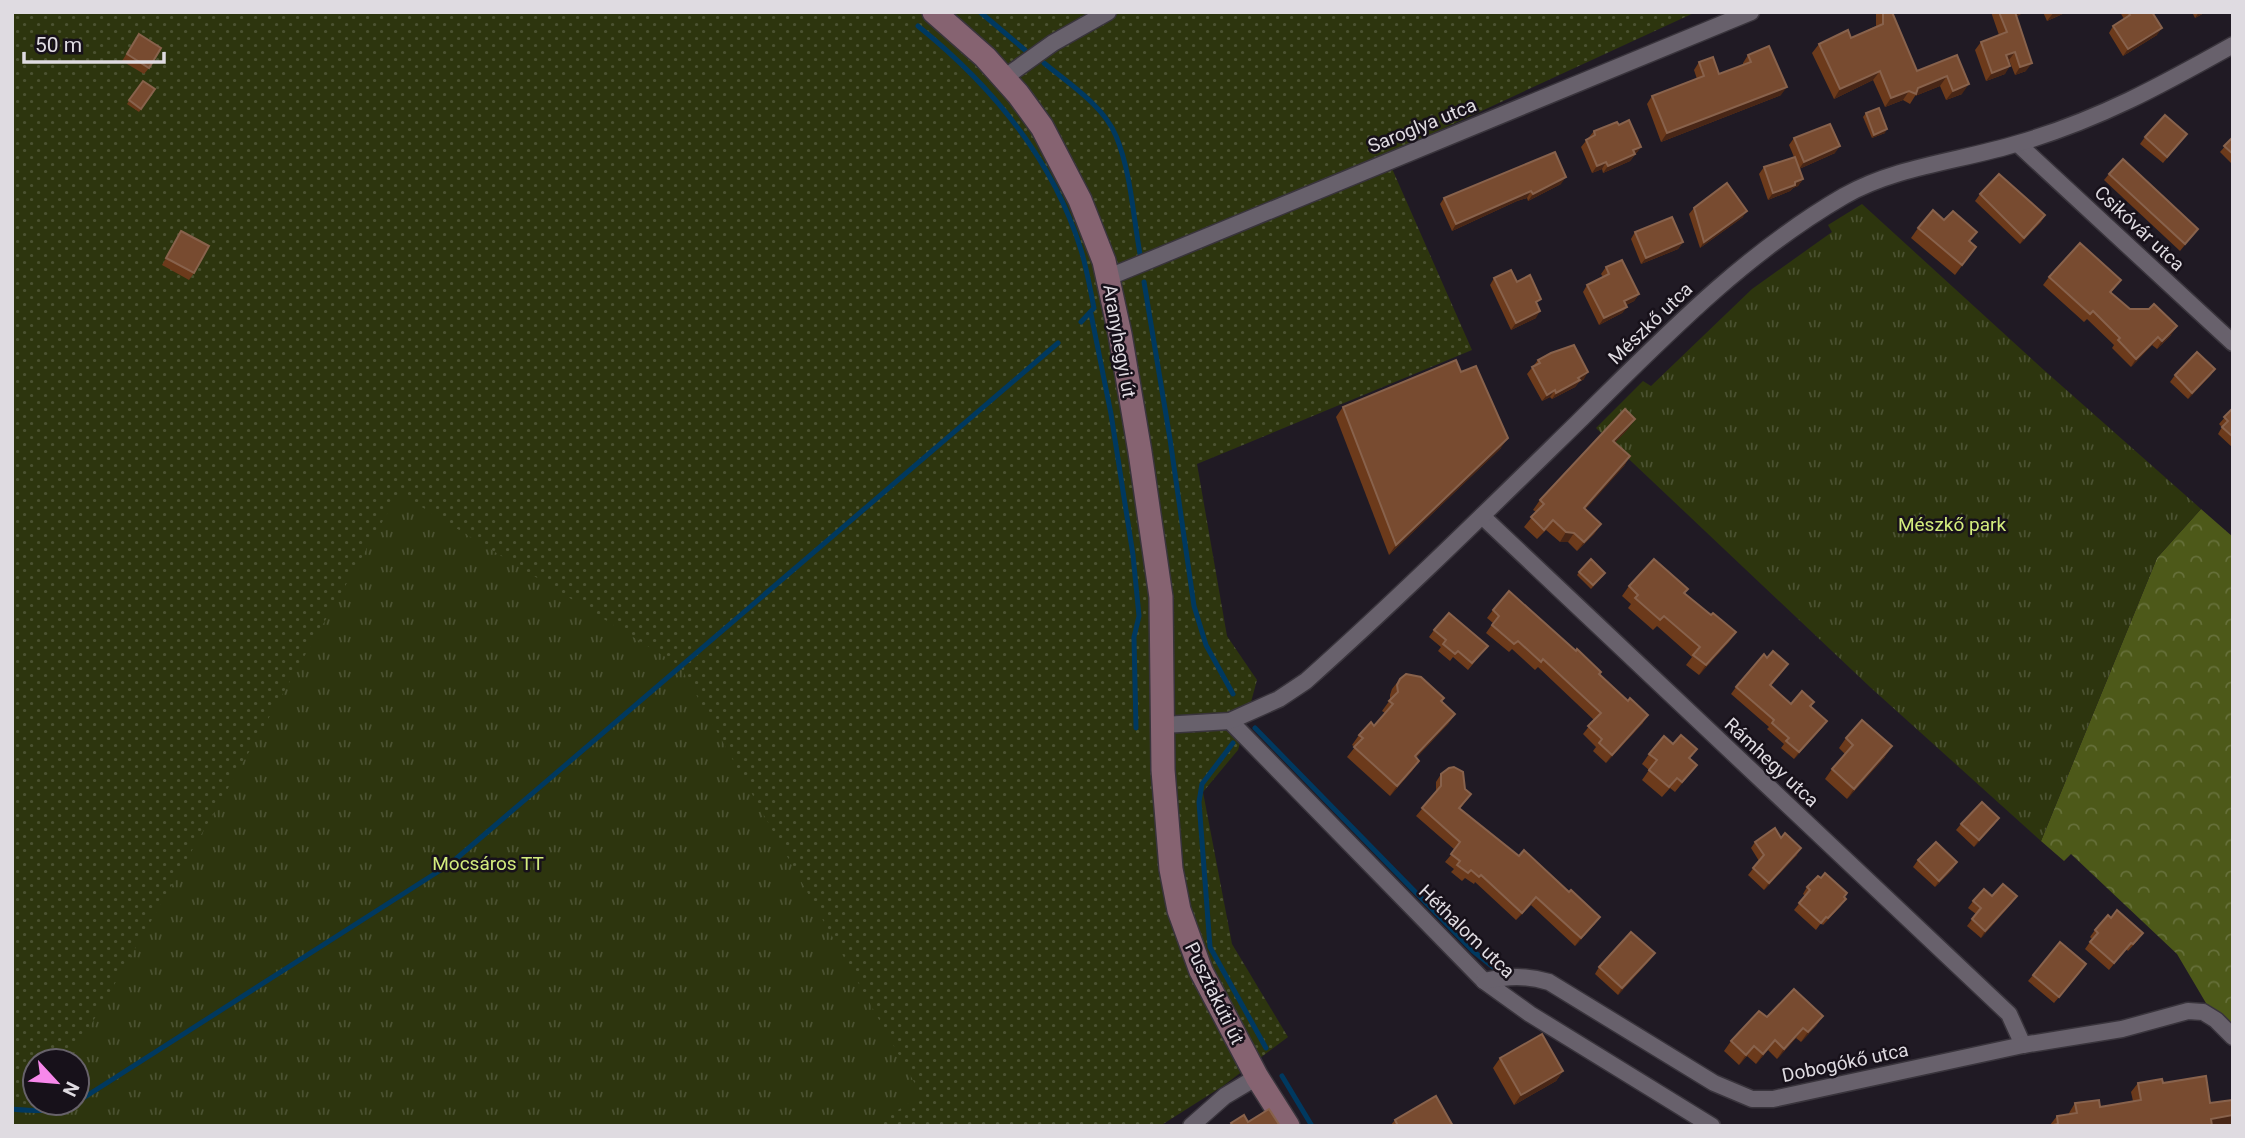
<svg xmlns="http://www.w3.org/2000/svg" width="2245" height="1138" viewBox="0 0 2245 1138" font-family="Roboto,sans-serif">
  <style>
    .grass { fill: url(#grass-dots); fill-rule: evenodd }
    .forest { fill: url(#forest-crowns) }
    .park { fill: url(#park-tufts) }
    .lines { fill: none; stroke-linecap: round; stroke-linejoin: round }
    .stream { stroke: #003960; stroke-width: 5 }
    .street-casing { stroke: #39343c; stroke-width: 19 }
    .secondary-casing { stroke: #39343c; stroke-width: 26 }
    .street { stroke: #68616c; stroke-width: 16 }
    .secondary { stroke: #866371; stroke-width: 23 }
    .wall { fill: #6c3a1b }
    .shaded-wall { fill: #482616 }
    .building { fill: #784b30; stroke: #88624c; stroke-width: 2 }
    .labels { text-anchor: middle; stroke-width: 5; stroke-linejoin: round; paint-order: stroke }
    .street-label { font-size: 19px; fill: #dfdbe1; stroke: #17111a }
    .park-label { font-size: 19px; fill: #d3ec7d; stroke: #17111a }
  </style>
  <defs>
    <pattern id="grass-dots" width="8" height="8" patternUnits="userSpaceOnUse" patternTransform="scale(1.75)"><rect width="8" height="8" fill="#2d350e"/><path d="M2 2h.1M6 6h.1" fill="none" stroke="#4b5231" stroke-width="1.8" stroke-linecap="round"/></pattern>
    <pattern id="forest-crowns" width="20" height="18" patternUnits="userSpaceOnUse" patternTransform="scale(1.75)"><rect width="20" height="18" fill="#4d5919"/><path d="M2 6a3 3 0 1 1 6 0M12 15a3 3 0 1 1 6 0" fill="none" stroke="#66703a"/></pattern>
    <pattern id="park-tufts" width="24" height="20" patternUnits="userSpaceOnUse" patternTransform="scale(1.75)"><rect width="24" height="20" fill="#2d350e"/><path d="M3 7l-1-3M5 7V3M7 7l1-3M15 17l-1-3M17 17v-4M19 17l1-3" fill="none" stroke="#4b5231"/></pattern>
  </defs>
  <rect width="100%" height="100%" fill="#201a24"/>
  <path class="grass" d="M12,12H1696L1386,155L1472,350L1197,464L1227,636L1257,680L1238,750L1203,792L1232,944L1288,1037L1223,1086L1160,1126H12ZM35,1061H77V1103H35Z"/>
  <path class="forest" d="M2201,509L2233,537V1037L2216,1020L2177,954L2071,854L2064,861L2041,841L2157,558Z"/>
  <g class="park">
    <path d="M1862,204L2045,371L2201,509L2157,558L2041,841L1870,687L1596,428L1643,381L1651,386L1752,289L1832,232L1828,225Z"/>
    <path d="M399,493L680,666L918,1089L919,1097L872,1126H12V1109L40,1112L46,1103H77V1061H70Z"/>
  </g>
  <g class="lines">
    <g class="stream">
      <path d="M980,12L1025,50"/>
      <path d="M918,26C991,85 1053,159 1081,250C1087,269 1090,289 1094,308L1081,322"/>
      <path d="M1044,63C1068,83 1104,106 1116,136C1131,172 1133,216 1140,254"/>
      <path d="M1144,282L1170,439L1194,606L1206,645L1233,694"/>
      <path d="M1091,314L1111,414L1133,555L1139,616L1134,637L1136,728"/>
      <path d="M1255,728L1473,951L1493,967"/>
      <path d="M1233,743L1202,784L1199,802L1210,947L1266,1048"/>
      <path d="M1282,1076L1312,1126"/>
      <path d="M77,1102L450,864L1058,343"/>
      <path d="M12,1109C35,1111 54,1113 75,1103"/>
    </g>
    <g class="street-casing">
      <g id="street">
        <path d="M1004,78L1053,43L1108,12"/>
        <path d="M2018,144L2233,343"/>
        <path d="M1109,277L1751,12"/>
        <path d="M1482,516L2009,1014L2023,1045"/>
        <path d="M1230,721L1484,981L1530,1014L1712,1126"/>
        <path d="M1163,725L1230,721L1279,699L1306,681C1399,598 1488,510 1577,423C1660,341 1742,255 1844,196C1897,166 1961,161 2019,143C2100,119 2160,86 2233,45"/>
        <path d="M1484,981C1508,976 1526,975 1549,982L1714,1083L1752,1099H1773L2023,1045L2122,1029L2188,1011L2203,1012L2216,1020L2233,1037"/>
        <path d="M1191,1126L1225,1096L1257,1077"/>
      </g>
    </g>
    <g class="secondary-casing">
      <path id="secondary" d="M934,12L985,57L1018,94L1042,127L1080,200L1104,261L1120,334L1140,452L1161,597L1163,770L1171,869L1179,910L1201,971L1257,1077L1288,1126"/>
    </g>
    <use href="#street" class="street"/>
    <use href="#secondary" class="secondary"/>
  </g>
  <g class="wall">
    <path d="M1876,12H1892L1917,71L1957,55L1962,94L1946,100L1940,86L1915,96L1910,104L1903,100L1885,107L1873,80L1834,99L1812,53L1819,44L1851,38L1876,26Z"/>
    <path d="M1991,12H2025L2017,16L2026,71L2015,75L2009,60L2005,74L1986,81L1975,50L1981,42L1999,35Z"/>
    <path d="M2043,12H2067L2047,21Z"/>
    <path d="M2120,12H2152L2157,35L2123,56L2109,33L2113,26L2124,19Z"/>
    <path d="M2192,12H2206L2195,18Z"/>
    <path d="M139,34L149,68L144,74L122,61Z"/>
    <path d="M1748,55L1781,95L1661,142L1647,104L1652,96L1697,79L1694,70L1699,62L1719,74L1743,65V63Z"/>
    <path d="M143,81L155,89L139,112L127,104Z"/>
    <path d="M1866,113L1885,133L1872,138L1863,117Z"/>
    <path d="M1619,125L1641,147L1630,161L1603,173L1602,169L1592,173L1581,147L1594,131Z"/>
    <path d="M2187,134L2163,163L2140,144L2145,137Z"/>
    <path d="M2233,137V165L2220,152Z"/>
    <path d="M1794,138L1835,153L1799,169L1803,179L1798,186L1793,188L1790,191L1768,200L1759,174L1764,167L1794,157L1789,145Z"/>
    <path d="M2109,174L2198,229L2180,251L2104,180Z"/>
    <path d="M1561,184L1528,201L1527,198L1517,201L1452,231L1440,204L1444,198Z"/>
    <path d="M1980,194L2045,215L2041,222L2020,244L1975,201Z"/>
    <path d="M1694,208L1743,217L1700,248L1689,214Z"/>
    <path d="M1918,228L1970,242L1976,247L1955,275L1911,238Z"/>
    <path d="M181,231L194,273L189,280L162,265Z"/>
    <path d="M1635,232L1683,242L1678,249L1641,264L1631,239Z"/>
    <path d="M1606,267L1639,294L1634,301L1626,305L1627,307L1622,313L1599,325L1583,292L1587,285L1603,277L1601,274Z"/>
    <path d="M2049,277L2121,280L2111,293L2130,309L2171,335L2157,349L2152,345L2131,367L2112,348L2114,345L2087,319L2084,322L2043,285Z"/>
    <path d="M1494,278L1517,282L1536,318L1511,330L1490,285Z"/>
    <path d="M1538,360L1584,379L1579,382L1575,387L1552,399L1550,397L1542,401L1527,374Z"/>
    <path d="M2215,369L2210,376L2188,399L2170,382L2175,375Z"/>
    <path d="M1343,407L1501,448L1389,555L1336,417Z"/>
    <path d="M2233,408V448L2218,434L2222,427L2219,424Z"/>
    <path d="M1628,429L1615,442L1630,456L1624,466L1585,509L1601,524L1594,534L1577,551L1568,542H1560L1546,530L1537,539L1524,527L1536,512L1533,510L1540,500Z"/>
    <path d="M1579,572L1603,576L1591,589L1577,575Z"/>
    <path d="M1629,586L1688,589L1685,593L1711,615L1736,632L1729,642L1699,675L1686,665L1692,657L1657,626L1653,630L1628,608L1631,604L1622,596Z"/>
    <path d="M1493,610L1599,675L1643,723L1606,763L1593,751L1596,747L1583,734L1594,720L1538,667L1535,670L1512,649L1509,652L1486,633L1493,623L1487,618Z"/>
    <path d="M1434,630L1488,646L1468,670L1453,657L1450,661L1438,651L1441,647L1429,637Z"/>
    <path d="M1784,670L1771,686L1791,704L1814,702L1811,707L1822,728L1794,759L1781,748L1784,744L1767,729L1769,727L1731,694L1736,687Z"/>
    <path d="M1400,679L1444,698L1441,702L1455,714L1448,724L1416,758L1419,761L1412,771L1390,796L1347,757L1355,747L1352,745L1359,735L1374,726L1385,713L1382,711L1390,700V695L1392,689Z"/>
    <path d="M1846,738L1885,757L1847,799L1825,779L1832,769L1845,754L1839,748Z"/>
    <path d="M1649,754L1690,759L1697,765L1675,792L1670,788L1662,797L1642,780L1649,770L1642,764Z"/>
    <path d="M1441,774L1465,789L1471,794L1460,809L1595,924L1575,946L1531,905L1516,920L1475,882L1474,884L1465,878L1462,881L1451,872L1454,869L1445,862L1455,850L1416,816L1436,792V782Z"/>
    <path d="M1999,818L1994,825L1974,847L1956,830L1961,824Z"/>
    <path d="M1755,842L1797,855L1764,890L1748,875L1759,861L1751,848Z"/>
    <path d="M1918,860L1953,869L1935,887L1913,867Z"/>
    <path d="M1807,887L1844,898L1841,906L1823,925L1821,923L1816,930L1794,910L1805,896L1803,894Z"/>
    <path d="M1992,896L2012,903L1981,938L1967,926L1976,914L1968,908L1973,901Z"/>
    <path d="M2095,930L2138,940L2128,951L2126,949L2109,970L2085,949L2092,939L2090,937Z"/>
    <path d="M1650,960L1618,995L1595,974L1599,967Z"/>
    <path d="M2081,971L2054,1003L2028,981L2033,975Z"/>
    <path d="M1823,1016L1816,1026L1801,1042L1796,1038L1777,1059L1768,1050L1756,1064L1747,1056L1739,1065L1724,1051L1731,1041L1767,1017Z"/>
    <path d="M1500,1058L1563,1071L1556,1081L1514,1105L1493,1068Z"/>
    <path d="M2138,1083H2163L2210,1103L2233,1100V1122L2231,1124L2221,1126H2049L2050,1125L2057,1116L2069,1114V1113L2075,1103L2100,1107L2133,1101L2131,1092Z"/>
    <path d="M1395,1120L1453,1126H1390Z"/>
  </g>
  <g class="shaded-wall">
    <path d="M2014,12H2025L2009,19Z"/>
    <path d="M2054,12H2067L2047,21Z"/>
    <path d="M2199,12H2206L2195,18Z"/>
    <path d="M2162,28L2157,35L2123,56L2128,49Z"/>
    <path d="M2015,52L2009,60L2001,63L2006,55Z"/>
    <path d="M2032,63L2026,71L2015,75L2020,67Z"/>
    <path d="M2010,66L2005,74L1986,81L1992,73Z"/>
    <path d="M1880,71L1873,80L1834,99L1840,89Z"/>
    <path d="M1947,76L1940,86L1915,96L1918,88Z"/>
    <path d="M1969,84L1962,94L1946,100L1953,91Z"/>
    <path d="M1787,87L1781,95L1661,142L1667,133Z"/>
    <path d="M1909,91L1903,100L1885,107L1891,98Z"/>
    <path d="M1887,129L1885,133L1872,138L1874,135Z"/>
    <path d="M1840,146L1835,153L1799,169L1804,162Z"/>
    <path d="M1641,147L1630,161L1603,173L1608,166L1633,150Z"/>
    <path d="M1606,162L1602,169L1592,173L1597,166Z"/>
    <path d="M1566,177L1561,184L1528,201L1533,194Z"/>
    <path d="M1803,179L1798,186L1793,188L1790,191L1768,200L1773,193Z"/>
    <path d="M1531,191L1527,198L1517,201L1452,231L1456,224L1522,195Z"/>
    <path d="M1747,211L1743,217L1700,248L1704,242Z"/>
    <path d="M2045,215L2041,222L2020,244L2024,238Z"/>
    <path d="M1683,242L1678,249L1641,264L1646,258Z"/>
    <path d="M1639,294L1634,301L1620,308L1624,301Z"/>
    <path d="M1627,307L1622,313L1599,325L1604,318Z"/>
    <path d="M1540,311L1536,318L1511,330L1516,323Z"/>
    <path d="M2177,326L2171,335L2157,349L2162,341Z"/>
    <path d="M2158,337L2152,345L2131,367L2136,359Z"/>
    <path d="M2215,369L2210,376L2188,399L2192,393Z"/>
    <path d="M1588,372L1584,379L1579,382L1575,387L1552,399L1556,393L1578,378Z"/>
    <path d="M1555,390L1550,397L1542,401L1547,395Z"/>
    <path d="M1635,419L1628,429L1607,451L1613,441Z"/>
    <path d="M1508,438L1501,448L1389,555L1396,545Z"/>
    <path d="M1630,456L1624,466L1578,518L1584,508Z"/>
    <path d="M1601,524L1594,534L1577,551L1584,542Z"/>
    <path d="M1566,532L1574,533L1568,542H1560Z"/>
    <path d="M1736,632L1729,642L1699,675L1706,665Z"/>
    <path d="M1455,714L1448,724L1408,766L1415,756Z"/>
    <path d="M1648,715L1643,723L1606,763L1612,755Z"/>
    <path d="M1827,721L1822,728L1794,759L1799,752Z"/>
    <path d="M1892,746L1885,757L1847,799L1854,789Z"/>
    <path d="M1419,761L1412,771L1390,796L1397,786Z"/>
    <path d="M1999,818L1994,825L1974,847L1979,840Z"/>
    <path d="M1801,848L1797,855L1764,890L1769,883Z"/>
    <path d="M1957,862L1953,869L1935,887L1939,881Z"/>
    <path d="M2017,896L2012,903L1981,938L1985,931Z"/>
    <path d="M1536,897L1531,905L1516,920L1522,913Z"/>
    <path d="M1600,917L1595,924L1575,946L1581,938Z"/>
    <path d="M1655,953L1650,960L1618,995L1622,988Z"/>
    <path d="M1823,1016L1816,1026L1801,1042L1808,1032Z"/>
    <path d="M1803,1028L1796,1038L1777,1059L1784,1049Z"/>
    <path d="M1775,1040L1768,1050L1756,1064L1763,1054Z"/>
    <path d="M1754,1046L1747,1056L1739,1065L1746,1055Z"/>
    <path d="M1563,1071L1556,1081L1514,1105L1521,1095Z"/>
    <path d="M2233,1115V1122L2231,1124L2221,1126H2207L2211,1119Z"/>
  </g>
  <g class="building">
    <path d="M1883,12H1892L1917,71L1957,55L1969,84L1953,91L1947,76L1918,88L1916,94L1909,91L1891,98L1880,71L1840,89L1819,44L1848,30L1851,38L1883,24Z"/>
    <path d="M1999,12H2015L2032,63L2020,67L2015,52L2006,55L2010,66L1992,73L1981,42L2007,32Z"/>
    <path d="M2128,12H2152L2162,28L2128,49L2113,26L2130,15Z"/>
    <path d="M139,34L161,48L149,68L127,54Z"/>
    <path d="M1769,46L1787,87L1667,133L1652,96L1704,76L1699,62L1713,57L1719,74L1751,62L1748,55Z"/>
    <path d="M143,81L155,89L141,109L129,100Z"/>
    <path d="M1879,108L1887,129L1874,135L1866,113Z"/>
    <path d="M2165,115L2187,134L2167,157L2145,137Z"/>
    <path d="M1629,120L1641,147L1633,150L1635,154L1608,166L1606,162L1597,166L1586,140L1595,135L1594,131L1617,122L1619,125Z"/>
    <path d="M1830,124L1840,146L1804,162L1794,138Z"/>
    <path d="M2233,137V154L2224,146Z"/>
    <path d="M1555,152L1566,177L1533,194L1531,191L1522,195L1456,224L1444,198Z"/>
    <path d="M1795,157L1803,179L1795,182V185L1773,193L1764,167Z"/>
    <path d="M2123,159L2198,229L2185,244L2109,174Z"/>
    <path d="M1999,174L2045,215L2024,238L1980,194Z"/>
    <path d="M1727,183L1747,211L1704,242L1694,208Z"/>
    <path d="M1933,210L1944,220L1953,211L1977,232L1969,241L1976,247L1962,265L1918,228Z"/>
    <path d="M1672,217L1683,242L1646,258L1635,232Z"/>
    <path d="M181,231L209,246L194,273L166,258Z"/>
    <path d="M2080,243L2121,280L2110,292L2130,309H2149L2154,304L2177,326L2162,341L2158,337L2136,359L2118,340L2120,338L2093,311L2090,314L2049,277Z"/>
    <path d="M1622,260L1639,294L1624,301L1627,307L1604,318L1587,285L1609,274L1606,267Z"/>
    <path d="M1511,270L1517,282L1530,275L1541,299L1536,302L1540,311L1516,323L1494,278Z"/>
    <path d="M1574,345L1588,372L1578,378L1580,380L1556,393L1555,390L1547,395L1532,367L1540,363L1538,360L1551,353Z"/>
    <path d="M2197,352L2215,369L2192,393L2175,375Z"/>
    <path d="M1456,360L1461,372L1476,366L1508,438L1396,545L1343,407Z"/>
    <path d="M2233,408V437L2222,427L2228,421L2224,417Z"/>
    <path d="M1625,409L1635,419L1613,441L1630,456L1584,508L1601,524L1584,542L1574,533L1566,532L1553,520L1544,530L1531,517L1544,504L1540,500Z"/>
    <path d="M1591,559L1605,573L1593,585L1579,572Z"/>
    <path d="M1654,559L1688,589L1684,593L1711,615L1713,613L1736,632L1706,665L1693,655L1700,647L1664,616L1660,620L1635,598L1638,595L1629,586Z"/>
    <path d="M1509,591L1576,651L1577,649L1601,672L1599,674L1628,701L1630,698L1648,715L1612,755L1599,743L1602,739L1588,726L1601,713L1543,659L1541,662L1518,641L1514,644L1492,625L1499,616L1493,610Z"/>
    <path d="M1449,613L1488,646L1472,663L1458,651L1455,654L1443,644L1446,640L1434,630Z"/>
    <path d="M1773,651L1788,664L1770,685L1791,704L1802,691L1814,702L1810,706L1827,721L1799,752L1786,741L1789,738L1772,723L1774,720L1736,687L1764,654L1767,658Z"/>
    <path d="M1406,674L1421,677L1444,698L1441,701L1455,714L1415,756L1419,761L1397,786L1354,747L1363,738L1359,735L1371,722L1374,726L1393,704L1389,701L1398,692L1397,685L1400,679Z"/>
    <path d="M1862,720L1892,746L1854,789L1832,769L1853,745L1846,738Z"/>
    <path d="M1681,735L1697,749L1689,758L1697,765L1682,782L1677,778L1669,787L1649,770L1657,760L1649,754L1664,736L1673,744Z"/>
    <path d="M1454,767L1463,772L1465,789L1471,794L1459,808L1519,856L1524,850L1569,892L1571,890L1600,917L1581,938L1536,897L1522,913L1481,875L1479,877L1471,870L1468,873L1457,865L1460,861L1451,854L1460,842L1422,808L1441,786V774L1449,768Z"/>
    <path d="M1982,802L1999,818L1979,840L1961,824Z"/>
    <path d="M1775,828L1781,838L1785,833L1801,848L1769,883L1753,868L1764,855L1755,842Z"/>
    <path d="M1936,842L1957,862L1939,881L1918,860Z"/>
    <path d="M1825,873L1847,893L1844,897L1846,899L1828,918L1826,917L1821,923L1799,903L1810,890L1807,887L1818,876L1821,878Z"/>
    <path d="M2003,884L2017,896L1985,931L1972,919L1981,908L1973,901L1984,889L1992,896Z"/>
    <path d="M2117,910L2143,933L2133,944L2131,943L2114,963L2090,942L2098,933L2095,930L2108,915L2111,918Z"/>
    <path d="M1631,932L1655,953L1622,988L1599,967Z"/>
    <path d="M2060,942L2086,964L2059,997L2033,975Z"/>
    <path d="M1794,989L1823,1016L1808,1032L1803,1028L1784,1049L1775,1040L1763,1054L1754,1046L1746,1055L1731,1041L1759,1011L1767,1017Z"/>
    <path d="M1542,1034L1563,1071L1521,1095L1500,1058Z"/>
    <path d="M2206,1076L2210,1103L2233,1100V1115L2211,1119L2212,1126H2049L2058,1124L2057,1116L2077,1113L2075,1103L2099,1100L2100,1107L2141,1100L2138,1083L2162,1079L2163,1083Z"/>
    <path d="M1436,1096L1453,1126H1398L1395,1120Z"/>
    <path d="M1269,1109L1280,1126H1233L1231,1123L1244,1115L1248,1122Z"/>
  </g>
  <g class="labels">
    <g class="street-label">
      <text transform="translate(1422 125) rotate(-22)" y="7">Saroglya utca</text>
      <text transform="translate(2140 228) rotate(43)" y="7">Csikóvár utca</text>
      <text transform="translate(1650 323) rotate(-44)" y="7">Mészkő utca</text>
      <text transform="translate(1120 341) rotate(80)" y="7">Aranyhegyi út</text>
      <text transform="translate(1772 762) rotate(43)" y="7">Rámhegy utca</text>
      <text transform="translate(1467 931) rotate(44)" y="7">Héthalom utca</text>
      <text transform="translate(1215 993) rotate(64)" y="7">Pusztakúti út</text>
      <text transform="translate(1845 1062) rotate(-12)" y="7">Dobogókő utca</text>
    </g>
    <g class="park-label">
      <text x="1952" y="531">Mészkő park</text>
      <text x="488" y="870">Mocsáros TT</text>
    </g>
  </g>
  <rect width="2245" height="1138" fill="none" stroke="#dfdbe1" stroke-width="28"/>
  <g transform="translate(56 1082) rotate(116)"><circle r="33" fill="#17111a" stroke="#67626a" stroke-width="2"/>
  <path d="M0-5L12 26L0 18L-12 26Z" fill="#f788eb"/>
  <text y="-10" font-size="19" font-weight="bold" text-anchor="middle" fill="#dfdbe1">N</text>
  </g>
  <path d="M24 52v10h140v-10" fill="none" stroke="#dfdbe1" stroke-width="3.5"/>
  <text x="35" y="52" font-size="21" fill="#dfdbe1" stroke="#17111a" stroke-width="5" paint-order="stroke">50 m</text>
</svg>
